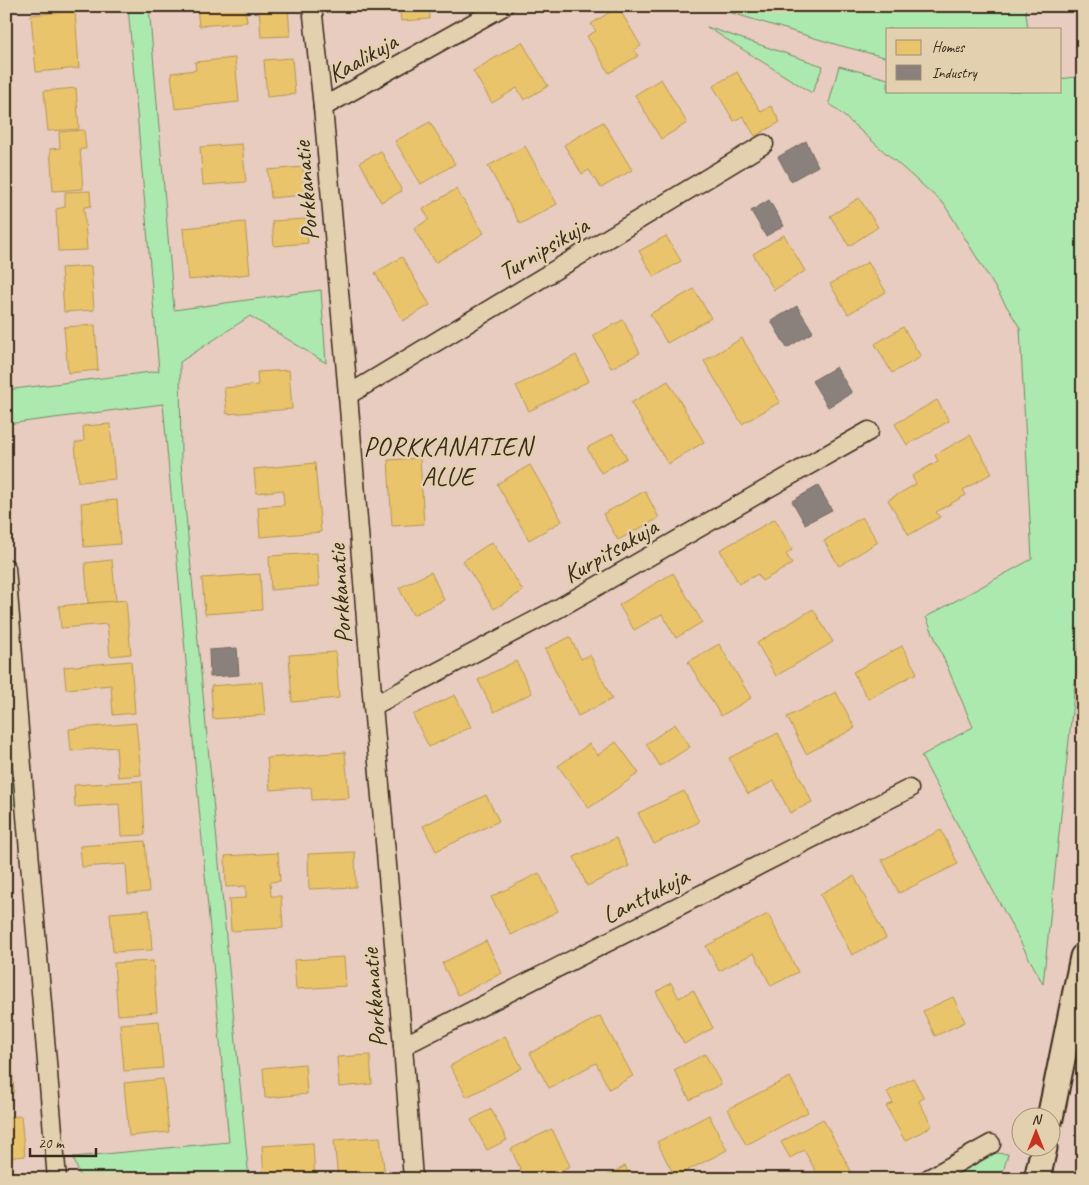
<svg xmlns="http://www.w3.org/2000/svg" width="1089" height="1185" viewBox="0 0 1089 1185" font-family="Caveat,sans-serif">
  <style>
    .green { fill: #ace9af; stroke: #748a66 }
    .homes { fill: #e9c46a; stroke: #b59653 }
    .industry { fill: #8a817c; stroke: #726760 }
    .lines { fill: none; stroke-linecap: round; stroke-linejoin: round }
    .street-casing { stroke: #3b2a1e; stroke-width: 21 }
    .secondary-casing { stroke: #3b2a1e; stroke-width: 29 }
    .street { stroke: #e3d0ae; stroke-width: 18 }
    .secondary { stroke: #e3d0ae; stroke-width: 25 }
    .labels { text-anchor: middle; stroke-width: 5; stroke-linejoin: round; paint-order: stroke }
    .street-label { font-size: 25px; fill: #3b2a1e; stroke: #e3d0ae }
    .neighbourhood-label { font-size: 26px; letter-spacing: 1px; fill: #3b2a1e; stroke: #e3d0ae }
  </style>
  <rect width="100%" height="100%" fill="#e7ccbf"/>
  <filter id="ink" filterUnits="userSpaceOnUse"><feTurbulence type="fractalNoise" baseFrequency=".02" numOctaves="2"/><feDisplacementMap in="SourceGraphic" scale="10" xChannelSelector="R" yChannelSelector="G"/><feConvolveMatrix kernelMatrix="1 2 1 2 8 2 1 2 1" color-interpolation-filters="sRGB"/></filter>
  <g filter="url(#ink)">
    <g class="green">
      <path d="M128,6H149L174,310L321,290L326,363L250,316L180,362L181,463L249,1179H85L80,1176L73,1157L229,1142L163,404L7,424L6,390L159,371Z"/>
      <path d="M713,6H1025L1028,29H888V58L838,45L719,9Z"/>
      <path d="M707,27L823,66L812,93Z"/>
      <path d="M839,66L888,79V91H1060V79L1083,76V608L1043,984L921,756L973,727L926,617L1032,559L1020,328L944,204L829,103Z"/>
      <path d="M6,663L18,805L8,803L9,824H6Z"/>
      <path d="M994,1153L1008,1154L1001,1179H948Z"/>
    </g>
    <g class="homes">
      <path d="M197,6H245L247,22L199,26Z"/>
      <path d="M259,6H288L290,36L261,37Z"/>
      <path d="M399,6H429L430,19L401,21Z"/>
      <path d="M618,7L641,46L634,50L638,56L609,73L587,36L596,31L591,24Z"/>
      <path d="M75,11L79,68L36,72L31,15Z"/>
      <path d="M522,42L548,86L524,100L517,88L492,103L473,71Z"/>
      <path d="M235,58L239,102L175,109L171,73L196,70L195,62Z"/>
      <path d="M292,58L295,94L267,97L264,60Z"/>
      <path d="M737,72L761,112L771,106L780,122L755,136L743,116L734,121L713,86Z"/>
      <path d="M661,79L687,123L661,139L635,95Z"/>
      <path d="M76,88L79,129L48,131L44,91Z"/>
      <path d="M430,122L455,164L421,184L395,141Z"/>
      <path d="M603,122L632,170L601,188L589,170L582,174L564,145Z"/>
      <path d="M84,130L86,149H80L83,189L53,191L50,149L60,148L59,132Z"/>
      <path d="M242,144L246,182L203,185L200,147Z"/>
      <path d="M525,146L557,204L520,224L488,166Z"/>
      <path d="M381,151L402,191L381,202L360,162Z"/>
      <path d="M303,167L305,195L271,198L268,170Z"/>
      <path d="M456,189L484,233L435,263L414,229L429,219L423,209Z"/>
      <path d="M90,191L91,206L84,207L87,250L58,251L56,209L65,207V192Z"/>
      <path d="M859,198L878,227L849,246L830,216Z"/>
      <path d="M306,219L308,243L274,246L272,221Z"/>
      <path d="M245,222L250,274L188,280L183,228Z"/>
      <path d="M784,235L805,271L774,290L753,254Z"/>
      <path d="M666,236L681,261L654,277L639,251Z"/>
      <path d="M402,257L430,305L403,321L375,273Z"/>
      <path d="M868,262L886,292L848,314L830,284Z"/>
      <path d="M91,266L94,310L64,312L61,268Z"/>
      <path d="M694,289L711,318L667,343L650,314Z"/>
      <path d="M623,320L640,353L611,368L593,335Z"/>
      <path d="M95,325L98,370L68,373L64,327Z"/>
      <path d="M903,327L921,357L892,373L875,344Z"/>
      <path d="M742,338L780,402L742,424L704,361Z"/>
      <path d="M576,355L589,381L529,411L516,386Z"/>
      <path d="M289,370L292,409L227,414L224,388L258,385L257,372Z"/>
      <path d="M668,381L704,442L668,464L631,403Z"/>
      <path d="M937,400L949,421L907,445L895,424Z"/>
      <path d="M110,424L115,479L78,482L75,443L84,441L83,426Z"/>
      <path d="M613,434L627,458L601,473L587,448Z"/>
      <path d="M970,435L992,473L963,490L966,495L936,512L940,517L909,535L888,500L916,484L912,476L938,461L935,455Z"/>
      <path d="M420,458L424,524L392,526L388,460Z"/>
      <path d="M315,463L321,532L260,537L258,507L284,505L283,490L256,493L254,469Z"/>
      <path d="M530,465L562,521L529,540L497,484Z"/>
      <path d="M645,491L659,518L618,540L603,514Z"/>
      <path d="M117,500L120,544L84,547L81,503Z"/>
      <path d="M862,517L878,542L839,566L824,541Z"/>
      <path d="M775,519L792,550L786,554L792,564L762,581L758,574L739,584L720,550Z"/>
      <path d="M492,542L523,591L494,609L463,561Z"/>
      <path d="M317,553L319,586L271,590L269,556Z"/>
      <path d="M112,560L116,601L88,603L85,563Z"/>
      <path d="M431,572L444,600L413,615L399,588Z"/>
      <path d="M673,573L702,622L676,638L662,614L634,630L619,605Z"/>
      <path d="M260,574L262,610L205,614L202,578Z"/>
      <path d="M126,600L131,654L110,656L107,624L61,628L59,606Z"/>
      <path d="M813,609L833,642L776,676L757,643Z"/>
      <path d="M570,637L581,659L590,655L612,699L578,716L545,649Z"/>
      <path d="M719,644L751,698L721,716L688,662Z"/>
      <path d="M902,646L917,673L868,699L853,672Z"/>
      <path d="M336,652L339,698L292,702L289,655Z"/>
      <path d="M131,661L135,713L113,715L111,685L66,689L64,667Z"/>
      <path d="M516,661L532,693L494,712L478,680Z"/>
      <path d="M262,682L265,715L213,719L211,686Z"/>
      <path d="M836,692L855,728L806,754L787,717Z"/>
      <path d="M455,695L471,727L429,747L413,715Z"/>
      <path d="M136,723L141,775L118,777L116,747L71,751L69,729Z"/>
      <path d="M675,724L690,747L660,766L646,744Z"/>
      <path d="M778,733L812,802L790,813L774,781L748,794L729,758Z"/>
      <path d="M616,742L639,773L589,808L558,766L589,744L598,755Z"/>
      <path d="M345,752L349,798L312,800L311,787L270,790L267,758Z"/>
      <path d="M142,781L145,835L121,836L119,804L75,807L74,785Z"/>
      <path d="M684,791L699,822L654,844L638,813Z"/>
      <path d="M486,795L499,821L436,851L423,826Z"/>
      <path d="M941,830L958,864L899,893L882,860Z"/>
      <path d="M616,838L629,866L587,886L574,857Z"/>
      <path d="M145,841L149,892L128,894L126,864L82,867L80,846Z"/>
      <path d="M355,852L356,887L309,889L308,854Z"/>
      <path d="M278,853L280,881L270,882L271,896H281L283,928L231,931L229,899L246,898V886L226,887L225,856Z"/>
      <path d="M539,873L558,911L511,935L491,897Z"/>
      <path d="M854,876L886,938L852,955L820,894Z"/>
      <path d="M149,910L152,950L113,952L110,913Z"/>
      <path d="M768,914L798,972L771,986L754,953L719,971L706,946Z"/>
      <path d="M486,941L502,973L458,995L442,963Z"/>
      <path d="M344,957L346,986L296,989L294,960Z"/>
      <path d="M153,961L157,1012L118,1015L114,963Z"/>
      <path d="M671,983L679,998L693,990L713,1028L684,1044L656,992Z"/>
      <path d="M6,984L10,1025H6Z"/>
      <path d="M953,997L965,1022L935,1036L923,1011Z"/>
      <path d="M600,1016L633,1076L609,1089L596,1063L549,1088L530,1053Z"/>
      <path d="M159,1021L163,1068L124,1071L120,1024Z"/>
      <path d="M10,1032L14,1092H6V1033Z"/>
      <path d="M505,1036L522,1068L467,1097L450,1066Z"/>
      <path d="M705,1054L721,1084L690,1100L674,1070Z"/>
      <path d="M370,1055L372,1084L339,1087L337,1057Z"/>
      <path d="M305,1064L307,1094L265,1098L263,1068Z"/>
      <path d="M790,1077L808,1112L746,1145L728,1109Z"/>
      <path d="M913,1078L924,1098L919,1101L932,1126L905,1141L886,1106L893,1103L887,1092Z"/>
      <path d="M163,1079L169,1132L129,1136L124,1083Z"/>
      <path d="M491,1109L507,1140L487,1150L471,1120Z"/>
      <path d="M709,1115L727,1150L675,1177L657,1142Z"/>
      <path d="M21,1116L25,1156L6,1158V1117Z"/>
      <path d="M823,1119L851,1171L836,1179H820L804,1150L790,1158L781,1142Z"/>
      <path d="M552,1129L570,1166L545,1179H525L511,1149Z"/>
      <path d="M380,1137L385,1176L338,1179L334,1140Z"/>
      <path d="M313,1143L315,1179H264L262,1146Z"/>
      <path d="M625,1166L632,1179H601Z"/>
    </g>
    <g class="industry">
      <path d="M806,141L818,166L791,181L778,157Z"/>
      <path d="M769,200L784,226L766,236L751,211Z"/>
      <path d="M797,306L813,332L787,348L771,321Z"/>
      <path d="M836,367L852,393L828,407L812,381Z"/>
      <path d="M818,486L832,510L805,524L792,501Z"/>
      <path d="M237,648L239,675L210,677L209,650Z"/>
    </g>
    <g class="lines">
      <g class="street-casing">
        <g id="street">
          <path d="M312,6L323,107L348,395L373,706L403,1046L413,1179"/>
          <path d="M323,107L504,6"/>
          <path d="M348,395L764,144"/>
          <path d="M6,568L26,816L57,1179"/>
          <path d="M373,706L559,608L763,491L869,431"/>
          <path d="M403,1046L909,789"/>
          <path d="M928,1179L991,1144"/>
        </g>
      </g>
      <g class="secondary-casing">
        <g id="secondary">
          <path d="M1050,1118L1083,957"/>
          <path d="M1037,1179L1044,1148"/>
        </g>
      </g>
      <use href="#street" class="street"/>
      <use href="#secondary" class="secondary"/>
    </g>
  </g>
  <g class="labels">
    <g class="street-label">
      <text transform="translate(362 57) rotate(-29)" y="9">Kaalikuja</text>
      <text transform="translate(305 191) rotate(-95)" y="9">Porkkanatie</text>
      <text transform="translate(543 248) rotate(-31)" y="9">Turnipsikuja</text>
      <text transform="translate(610 550) rotate(-30)" y="9">Kurpitsakuja</text>
      <text transform="translate(339 594) rotate(-94)" y="9">Porkkanatie</text>
      <text transform="translate(645 895) rotate(-27)" y="9">Lanttukuja</text>
      <text transform="translate(373 998) rotate(-95)" y="9">Porkkanatie</text>
    </g>
    <g class="neighbourhood-label">
      <text x="448" y="455">PORKKANATIEN<tspan x="448" dy="30">ALUE</tspan></text>
    </g>
  </g>
  <rect width="1089" height="1185" fill="none" stroke="#e3d0ae" stroke-width="25"/>
  <rect x="12" y="12" width="1064" height="1160" fill="none" stroke="#3b2a1e" stroke-width="2" filter="url(#ink)"/>
  <rect x="886" y="28" width="175" height="65" fill="#e3d0ae" stroke="#a08e74"/>
  <rect x="896" y="40" width="25" height="15" fill="#e9c46a" stroke="#a08e74"/>
  <text x="932" y="52" font-size="15" fill="#3b2a1e">Homes</text>
  <rect x="896" y="65" width="25" height="15" fill="#8a817c" stroke="#a08e74"/>
  <text x="932" y="78" font-size="15" fill="#3b2a1e">Industry</text>
  <g transform="translate(1036 1132)"><circle r="24" fill="#e3d0ae" stroke="#a08e74"/>
  <path d="M0-4L9 19L0 12L-9 19Z" fill="#c8321e"/>
  <text y="-8" font-size="14" font-weight="bold" text-anchor="middle" fill="#3b2a1e">N</text>
  </g>
  <path d="M30 1148v8h66v-8" fill="none" stroke="#3b2a1e" stroke-width="2.5"/>
  <text x="38" y="1148" font-size="15" fill="#3b2a1e" stroke="#e3d0ae" stroke-width="4" paint-order="stroke">20 m</text>
</svg>
